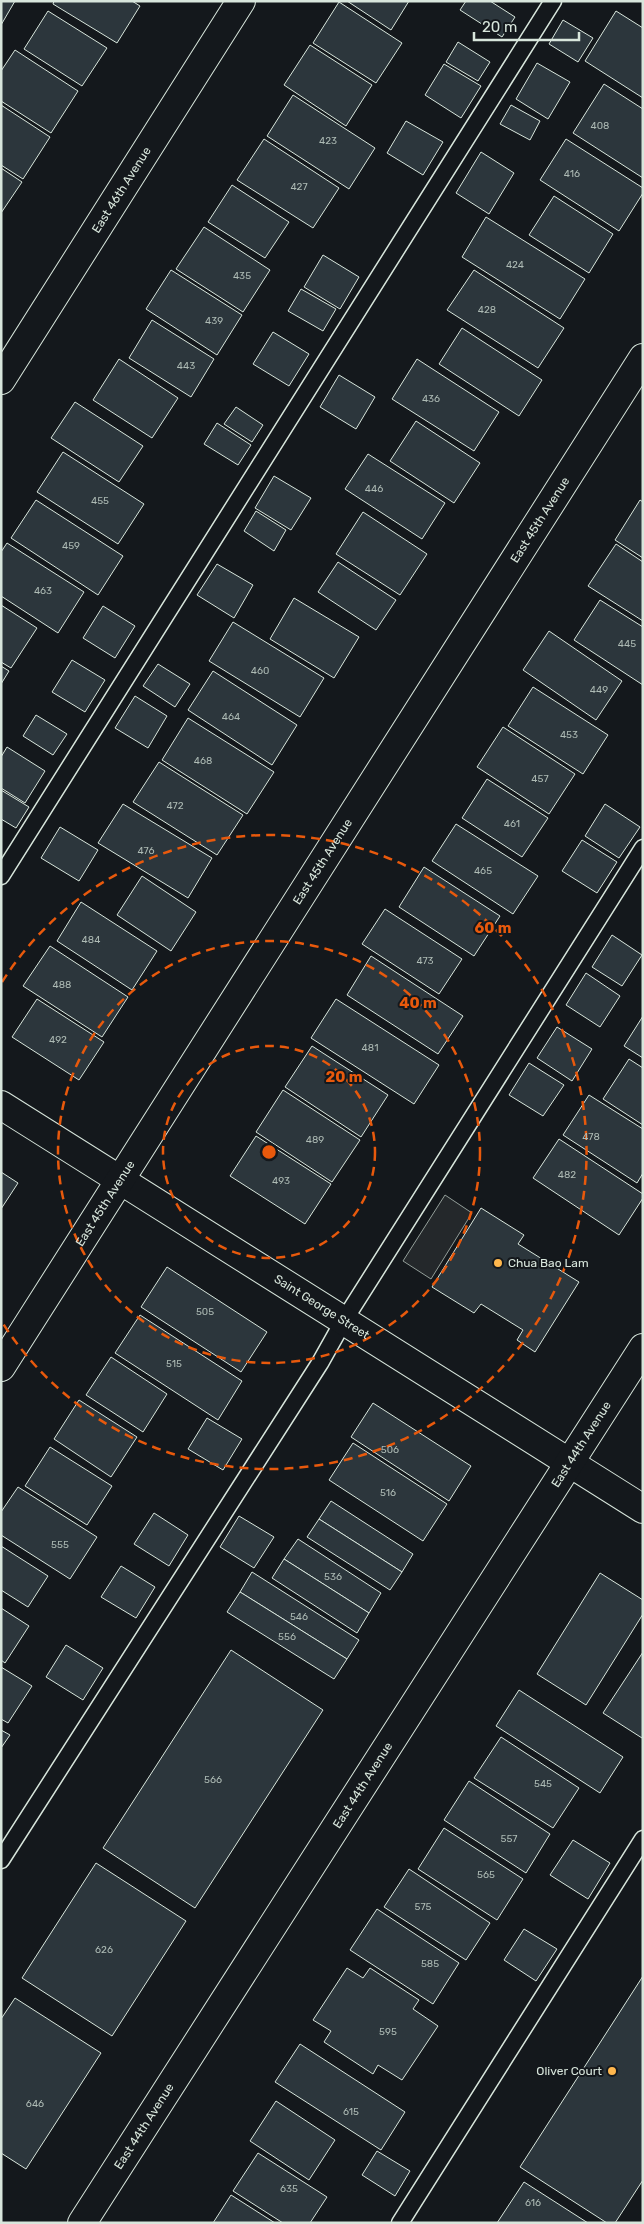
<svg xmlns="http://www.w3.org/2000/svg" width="644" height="2224" viewBox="0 0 644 2224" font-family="Rubik,sans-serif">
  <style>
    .parking { fill: #24282b; stroke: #939e99 }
    .building { fill: #2c363c; stroke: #d8e6dc }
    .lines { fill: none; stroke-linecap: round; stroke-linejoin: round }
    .service-casing { stroke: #d8e6dc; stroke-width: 19 }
    .minor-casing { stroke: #d8e6dc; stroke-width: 30 }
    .service { stroke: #14181c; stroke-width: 16 }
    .minor { stroke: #14181c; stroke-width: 28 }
    .ring { fill: none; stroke: #e8590c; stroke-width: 2.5; stroke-dasharray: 9 6 }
    .poi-dot { fill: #ffb74d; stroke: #14181c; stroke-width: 2 }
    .labels { text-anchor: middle; stroke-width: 4; stroke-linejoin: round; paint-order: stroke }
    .number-label { font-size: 10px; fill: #adbab4 }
    .street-label { font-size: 12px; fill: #d8e6dc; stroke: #14181c }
    .poi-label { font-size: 12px; fill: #d8e6dc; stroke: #14181c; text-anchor: start }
    .centre { fill: #e8590c; stroke: #14181c; stroke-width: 2.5 }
    .ring-label { font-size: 15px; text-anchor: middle; font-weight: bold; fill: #e8590c; stroke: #14181c; stroke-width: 4; stroke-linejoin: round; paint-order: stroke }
  </style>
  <rect width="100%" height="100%" fill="#14181c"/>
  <path class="parking" d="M445,1195L472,1213L431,1279L403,1261Z"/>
  <g class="building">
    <path d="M1,1H15L1,25Z"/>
    <path d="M54,1H132L140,6L117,43L53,4Z"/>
    <path d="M347,1H409L391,30Z"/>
    <path d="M466,1H490L515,17L502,37L460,10Z"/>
    <path d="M339,2L402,43L376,83L313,43Z"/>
    <path d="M48,11L107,48L82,86L24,49Z"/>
    <path d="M616,11L643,28V98L585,61Z"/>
    <path d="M563,20L593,38L578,62L549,44Z"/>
    <path d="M458,42L490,62L478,81L446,62Z"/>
    <path d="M310,45L372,85L346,126L284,85Z"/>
    <path d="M15,50L78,91L51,133L1,101V71Z"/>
    <path d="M537,63L570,82L548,119L516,99Z"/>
    <path d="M444,64L481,86L461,118L425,95Z"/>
    <path d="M604,84L643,109V178L573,133Z"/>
    <path d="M293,95L375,148L349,189L267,136Z"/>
    <path d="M1,105L50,137L23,179L1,165Z"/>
    <path d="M511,105L540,121L530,140L500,124Z"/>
    <path d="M406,121L443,142L423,175L387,153Z"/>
    <path d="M264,139L339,188L313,228L237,180Z"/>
    <path d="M566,139L643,188V193L619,231L540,180Z"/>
    <path d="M481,152L514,173L489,214L456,193Z"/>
    <path d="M1,168L22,182L1,213Z"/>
    <path d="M232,185L289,222L265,258L208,222Z"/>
    <path d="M554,196L613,234L589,273L529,235Z"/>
    <path d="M486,217L585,279L560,319L462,257Z"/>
    <path d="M204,227L270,270L243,312L176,269Z"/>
    <path d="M323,255L359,277L340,309L304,287Z"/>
    <path d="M171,270L242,315L217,355L146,309Z"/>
    <path d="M474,270L564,328L538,368L447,310Z"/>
    <path d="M301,289L336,309L323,331L288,311Z"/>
    <path d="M152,320L214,359L191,397L129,358Z"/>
    <path d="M462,328L542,380L519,416L439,364Z"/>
    <path d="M273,332L309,354L289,386L253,364Z"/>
    <path d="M119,359L178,398L152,438L93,400Z"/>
    <path d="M417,359L499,412L474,451L392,399Z"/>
    <path d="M339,375L375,397L356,429L320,407Z"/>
    <path d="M75,402L143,446L119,482L51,438Z"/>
    <path d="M236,407L263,425L252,442L224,424Z"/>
    <path d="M416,421L480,463L454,503L390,461Z"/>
    <path d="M217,423L251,445L238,465L204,444Z"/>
    <path d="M63,452L144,504L118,544L37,492Z"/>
    <path d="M368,454L445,503L422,539L345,489Z"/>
    <path d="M274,476L311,498L291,530L255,508Z"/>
    <path d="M36,500L123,556L98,595L11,538Z"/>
    <path d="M640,500L643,502V558L615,540Z"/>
    <path d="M256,511L286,530L274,551L244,531Z"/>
    <path d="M363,512L427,554L400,595L336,554Z"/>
    <path d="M7,543L84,592L58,633L1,596V552Z"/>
    <path d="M616,544L643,562V621L588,586Z"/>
    <path d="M338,562L396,600L376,630L318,592Z"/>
    <path d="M217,564L253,585L234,618L197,595Z"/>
    <path d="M294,598L359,637L334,678L270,639Z"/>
    <path d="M600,600L643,627V685L574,640Z"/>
    <path d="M1,605L37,628L11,668L1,662Z"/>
    <path d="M103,606L135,626L115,658L83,638Z"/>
    <path d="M233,622L324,678L300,717L209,661Z"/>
    <path d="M549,631L622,681L596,720L523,670Z"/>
    <path d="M72,660L105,680L85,712L52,692Z"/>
    <path d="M158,664L190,684L175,707L143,686Z"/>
    <path d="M1,666L9,671L1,684Z"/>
    <path d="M213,671L297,725L272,765L188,710Z"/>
    <path d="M533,687L608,735L583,774L508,726Z"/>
    <path d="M135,696L167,716L148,748L115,728Z"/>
    <path d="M36,715L67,734L53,755L23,736Z"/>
    <path d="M188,718L274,772L247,814L162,760Z"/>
    <path d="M503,727L575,774L549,814L477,767Z"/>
    <path d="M7,747L45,771L25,803L1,788V757Z"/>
    <path d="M159,762L243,815L217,855L133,802Z"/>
    <path d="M487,779L548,818L522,857L462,818Z"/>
    <path d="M1,790L29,807L16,828L1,819Z"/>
    <path d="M123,804L212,858L188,898L98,843Z"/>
    <path d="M605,804L640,827L619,858L585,836Z"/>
    <path d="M456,824L538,876L513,914L432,861Z"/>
    <path d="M60,827L98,850L79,881L41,858Z"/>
    <path d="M582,840L617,862L597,893L562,871Z"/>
    <path d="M424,867L500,916L474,956L399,907Z"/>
    <path d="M142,876L196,912L171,951L117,915Z"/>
    <path d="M81,902L157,951L132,990L57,941Z"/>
    <path d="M385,909L462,959L439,994L362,944Z"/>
    <path d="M612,935L642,955L622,986L592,967Z"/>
    <path d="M50,946L128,997L102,1037L23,986Z"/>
    <path d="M371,956L463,1016L438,1054L347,995Z"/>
    <path d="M586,973L620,996L600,1027L566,1005Z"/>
    <path d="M37,999L104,1042L79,1080L12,1037Z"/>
    <path d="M336,999L439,1065L414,1104L311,1038Z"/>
    <path d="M643,1016V1058L624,1046Z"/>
    <path d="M557,1027L592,1049L572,1081L537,1058Z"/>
    <path d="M312,1046L388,1095L361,1137L285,1087Z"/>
    <path d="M629,1059L643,1068V1125L603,1099Z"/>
    <path d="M529,1063L564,1085L543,1116L509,1095Z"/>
    <path d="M283,1090L360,1140L332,1182L256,1132Z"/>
    <path d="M589,1095L643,1129V1173L637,1183L563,1135Z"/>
    <path d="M256,1136L331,1184L305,1224L230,1176Z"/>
    <path d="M559,1139L643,1194V1198L619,1235L533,1178Z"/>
    <path d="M1,1172L18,1183L1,1209Z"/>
    <path d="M481,1208L524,1235L518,1244L579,1282L535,1352L517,1340L523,1330L481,1304L474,1313L432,1287Z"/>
    <path d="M167,1267L267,1332L241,1372L141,1307Z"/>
    <path d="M140,1315L242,1381L218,1420L115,1353Z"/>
    <path d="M111,1357L167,1394L143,1432L86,1395Z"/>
    <path d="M79,1400L137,1437L111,1477L54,1439Z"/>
    <path d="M373,1403L471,1466L449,1501L351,1437Z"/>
    <path d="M207,1418L242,1439L223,1470L188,1449Z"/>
    <path d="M353,1443L447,1504L423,1541L329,1480Z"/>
    <path d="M50,1447L112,1486L87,1525L25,1486Z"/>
    <path d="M18,1487L97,1537L70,1579L1,1535V1512Z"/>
    <path d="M331,1501L413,1554L402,1572L319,1519Z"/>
    <path d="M154,1513L188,1535L169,1566L134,1544Z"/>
    <path d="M239,1516L274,1537L254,1568L220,1547Z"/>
    <path d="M319,1519L402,1572L390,1590L307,1537Z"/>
    <path d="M298,1539L381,1593L369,1613L284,1559Z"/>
    <path d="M1,1546L48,1576L28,1607L1,1590Z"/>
    <path d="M284,1559L369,1613L357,1633L272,1578Z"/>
    <path d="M121,1566L155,1587L136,1618L101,1597Z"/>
    <path d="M252,1572L359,1640L347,1659L240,1592Z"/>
    <path d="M600,1573L643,1600V1614L586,1705L537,1674Z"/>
    <path d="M240,1592L347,1659L334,1679L227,1612Z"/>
    <path d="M1,1608L29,1626L5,1663L1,1660Z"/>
    <path d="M66,1645L103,1668L83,1700L46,1677Z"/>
    <path d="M231,1650L323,1710L195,1908L103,1848Z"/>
    <path d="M643,1652V1737L642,1738L603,1713Z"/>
    <path d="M1,1667L32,1686L8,1723L1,1719Z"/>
    <path d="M519,1690L623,1757L600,1793L496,1726Z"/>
    <path d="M1,1730L10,1735L1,1748Z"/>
    <path d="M501,1737L579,1788L553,1828L474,1778Z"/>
    <path d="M469,1781L550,1834L526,1873L444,1820Z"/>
    <path d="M444,1828L523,1879L497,1920L418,1869Z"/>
    <path d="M573,1840L610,1863L588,1899L550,1875Z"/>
    <path d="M96,1863L186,1921L112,2036L22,1978Z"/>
    <path d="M409,1869L490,1923L466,1960L384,1907Z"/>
    <path d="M377,1909L459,1963L433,2004L350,1950Z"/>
    <path d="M524,1929L557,1949L536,1981L504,1960Z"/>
    <path d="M347,1968L363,1978L370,1968L419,2000L413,2009L438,2026L402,2080L378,2065L373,2074L324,2042L331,2031L313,2020Z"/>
    <path d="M643,1976V2180L615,2223H607L520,2167Z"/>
    <path d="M15,1998L101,2053L26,2169L1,2153V2019Z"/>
    <path d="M300,2044L405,2112L381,2150L275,2082Z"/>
    <path d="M276,2101L335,2140L309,2180L250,2141Z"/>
    <path d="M377,2151L410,2171L395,2196L362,2175Z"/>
    <path d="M258,2153L327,2197L310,2223H283L233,2191Z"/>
    <path d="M524,2182L588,2223H497Z"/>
    <path d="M231,2195L275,2223H213Z"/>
  </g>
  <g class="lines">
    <g class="service-casing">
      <g id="service">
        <path d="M1,876L553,1"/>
        <path d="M1,1860L320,1363L343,1322L643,848"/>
        <path d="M400,2223L643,1839"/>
      </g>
    </g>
    <g class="minor-casing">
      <g id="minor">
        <path id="s1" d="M1,380L241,1"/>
        <path id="s2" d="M1,1105L643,1509"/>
        <path id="s3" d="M1,1367L643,358"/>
        <path id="s4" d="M82,2223L643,1348"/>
      </g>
    </g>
    <use href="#service" class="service"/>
    <use href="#minor" class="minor"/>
  </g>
  <g class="ring">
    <circle cx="269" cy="1152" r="106"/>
    <circle cx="269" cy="1152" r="211"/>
    <path d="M2 982A317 317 0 1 1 2 1322"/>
  </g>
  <g class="poi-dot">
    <circle cx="498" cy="1263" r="5"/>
    <circle cx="612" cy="2071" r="5"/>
  </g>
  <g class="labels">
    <g class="number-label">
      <text x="600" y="129">408</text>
      <text x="328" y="144">423</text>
      <text x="572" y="177">416</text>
      <text x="299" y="190">427</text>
      <text x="515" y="268">424</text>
      <text x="242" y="279">435</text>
      <text x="487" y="313">428</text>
      <text x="214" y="324">439</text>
      <text x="186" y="369">443</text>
      <text x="431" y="402">436</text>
      <text x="374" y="492">446</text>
      <text x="100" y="504">455</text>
      <text x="71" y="549">459</text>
      <text x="43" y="594">463</text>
      <text x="627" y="647">445</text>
      <text x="260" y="674">460</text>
      <text x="599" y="693">449</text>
      <text x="231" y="720">464</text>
      <text x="569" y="738">453</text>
      <text x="203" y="764">468</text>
      <text x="540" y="782">457</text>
      <text x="175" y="809">472</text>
      <text x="512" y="827">461</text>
      <text x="146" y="854">476</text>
      <text x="483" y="874">465</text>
      <text x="91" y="943">484</text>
      <text x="425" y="964">473</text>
      <text x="62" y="988">488</text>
      <text x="58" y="1043">492</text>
      <text x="370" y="1051">481</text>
      <text x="591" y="1140">478</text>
      <text x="315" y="1143">489</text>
      <text x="567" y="1178">482</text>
      <text x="281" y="1184">493</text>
      <text x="205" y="1315">505</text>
      <text x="174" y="1367">515</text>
      <text x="390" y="1453">506</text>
      <text x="388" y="1496">516</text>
      <text x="60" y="1548">555</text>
      <text x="333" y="1580">536</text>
      <text x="299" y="1620">546</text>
      <text x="287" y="1640">556</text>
      <text x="213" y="1783">566</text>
      <text x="543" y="1787">545</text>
      <text x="509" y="1842">557</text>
      <text x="486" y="1878">565</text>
      <text x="423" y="1910">575</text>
      <text x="104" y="1953">626</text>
      <text x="430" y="1967">585</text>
      <text x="388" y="2035">595</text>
      <text x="35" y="2107">646</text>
      <text x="351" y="2115">615</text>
      <text x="289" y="2192">635</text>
      <text x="533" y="2206">616</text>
    </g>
    <g class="street-label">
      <text dy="4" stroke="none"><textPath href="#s1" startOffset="225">East 46th Avenue</textPath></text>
      <text dy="4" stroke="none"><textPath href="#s3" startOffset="1004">East 45th Avenue</textPath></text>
      <text dy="4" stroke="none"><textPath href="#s3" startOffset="599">East 45th Avenue</textPath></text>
      <text dy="4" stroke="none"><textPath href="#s3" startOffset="194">East 45th Avenue</textPath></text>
      <text dy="4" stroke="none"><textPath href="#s2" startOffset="379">Saint George Street</textPath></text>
      <text dy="4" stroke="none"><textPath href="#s4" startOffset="925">East 44th Avenue</textPath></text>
      <text dy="4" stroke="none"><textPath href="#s4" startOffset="520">East 44th Avenue</textPath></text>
      <text dy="4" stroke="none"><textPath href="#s4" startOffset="115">East 44th Avenue</textPath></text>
    </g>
    <g class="poi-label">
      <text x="508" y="1267">Chua Bao Lam</text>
      <text x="602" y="2075" text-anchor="end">Oliver Court</text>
    </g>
  </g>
  <circle cx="269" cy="1152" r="8" class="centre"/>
  <g class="ring-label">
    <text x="493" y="933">60 m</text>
    <text x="418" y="1008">40 m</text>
    <text x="344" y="1082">20 m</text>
  </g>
  <rect width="644" height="2224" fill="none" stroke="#d8e6dc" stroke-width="5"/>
  <path d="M474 32v8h105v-8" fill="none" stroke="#d8e6dc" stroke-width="2.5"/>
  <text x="482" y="32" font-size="15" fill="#d8e6dc" stroke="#14181c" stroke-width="4" paint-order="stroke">20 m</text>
</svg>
